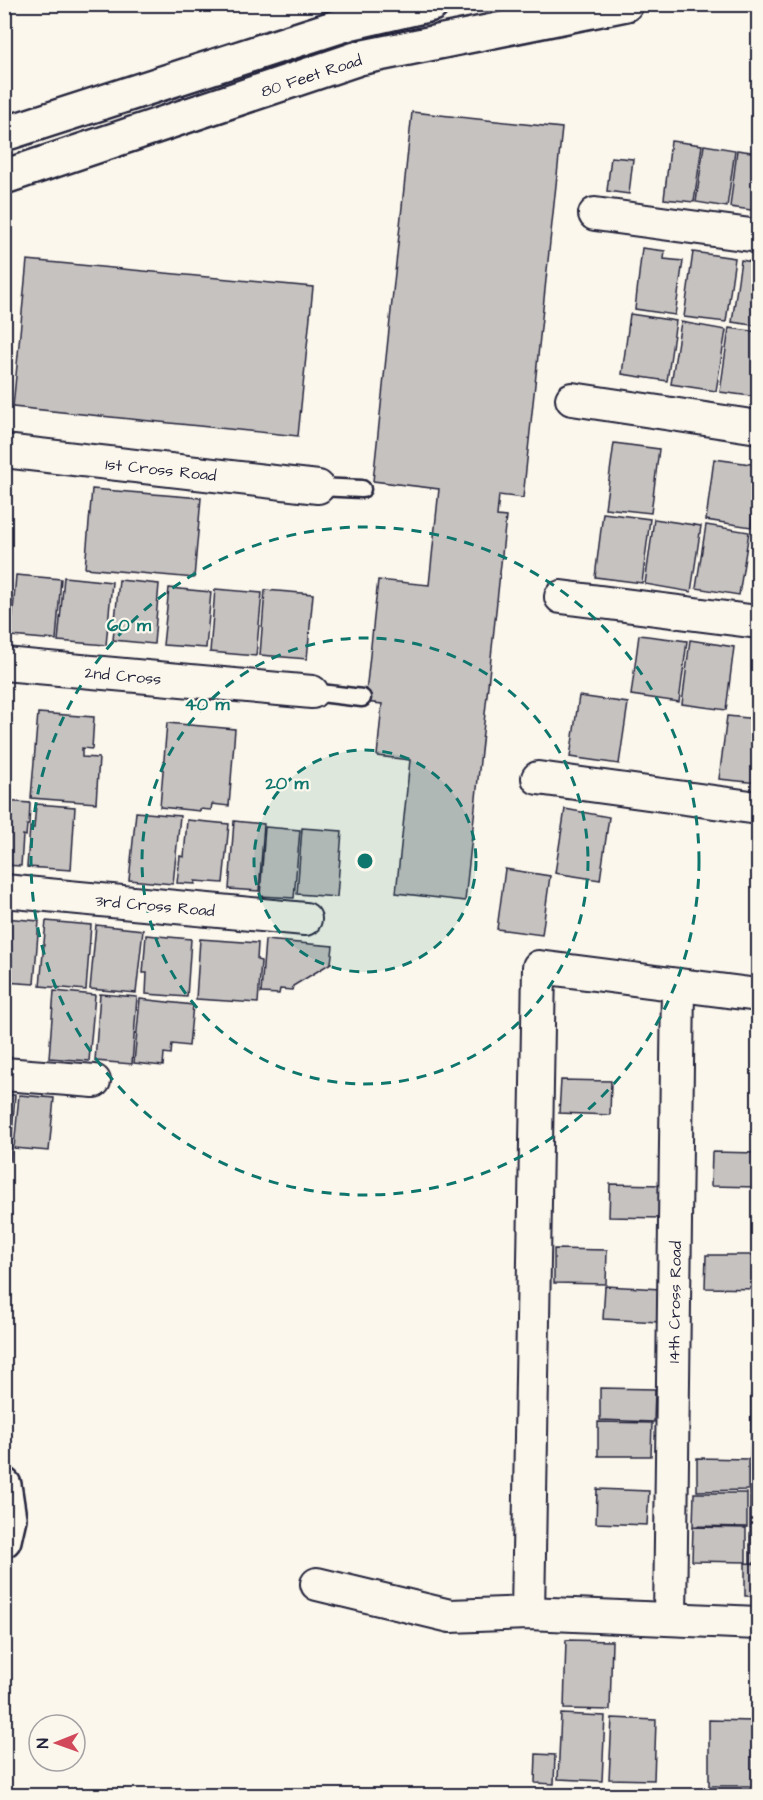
<svg xmlns="http://www.w3.org/2000/svg" width="763" height="1800" viewBox="0 0 763 1800" font-family="'Architects Daughter',sans-serif">
  <style>
    .building { fill: #c6c2c0; stroke: #22223b; stroke-width: 1.5 }
    .lines { fill: none; stroke-linecap: round; stroke-linejoin: round }
    .service-casing { stroke: #22223b; stroke-width: 21 }
    .minor-casing { stroke: #22223b; stroke-width: 36 }
    .tertiary-casing { stroke: #22223b; stroke-width: 38 }
    .secondary-casing { stroke: #22223b; stroke-width: 38 }
    .service { stroke: #fbf7ec; stroke-width: 16 }
    .minor { stroke: #fbf7ec; stroke-width: 32 }
    .tertiary { stroke: #fbf7ec; stroke-width: 33 }
    .secondary { stroke: #fbf7ec; stroke-width: 33 }
    .ring { fill: none; stroke: #0f766e; stroke-width: 3; stroke-dasharray: 10 8 }
    .labels { text-anchor: middle; stroke-width: 4.5; stroke-linejoin: round; paint-order: stroke }
    .street-label { font-size: 16px; fill: #22223b; stroke: #fbf7ec }
    .centre { fill: #0f766e; stroke: #fbf7ec; stroke-width: 3 }
    .ring-label { font-size: 18px; text-anchor: middle; font-weight: bold; fill: #0f766e; stroke: #fbf7ec; stroke-width: 4.5; stroke-linejoin: round; paint-order: stroke }
  </style>
  <rect width="100%" height="100%" fill="#fbf7ec"/>
  <filter id="ink" filterUnits="userSpaceOnUse"><feTurbulence type="fractalNoise" baseFrequency=".0167" numOctaves="2"/><feDisplacementMap in="SourceGraphic" scale="12" xChannelSelector="R" yChannelSelector="G"/><feConvolveMatrix kernelMatrix="1 2 1 2 8 2 1 2 1" color-interpolation-filters="sRGB"/></filter>
  <g filter="url(#ink)">
    <g class="building">
      <path d="M412,112L562,128L523,498L499,495L497,516L506,517L465,901L396,893L410,760L377,756L382,704L365,702L378,580L429,585L439,489L373,481Z"/>
      <path d="M671,141L702,145L694,202L664,199Z"/>
      <path d="M704,145L735,150L727,207L696,202Z"/>
      <path d="M737,150L758,153V211L730,207Z"/>
      <path d="M611,157L633,159L629,194L607,191Z"/>
      <path d="M642,248L665,251L664,259L683,261L675,315L635,309Z"/>
      <path d="M693,252L735,258L726,322L684,317Z"/>
      <path d="M27,260L313,287L298,436L13,407Z"/>
      <path d="M741,260L758,263V326L732,322Z"/>
      <path d="M630,314L676,321L667,381L622,374Z"/>
      <path d="M681,322L726,330L716,391L671,384Z"/>
      <path d="M729,328L758,332V397L720,392Z"/>
      <path d="M614,443L659,449L651,513L605,508Z"/>
      <path d="M714,459L758,465L751,527L706,520Z"/>
      <path d="M92,489L201,498L194,578L85,568Z"/>
      <path d="M603,513L650,519L642,583L595,577Z"/>
      <path d="M654,519L701,526L691,592L645,584Z"/>
      <path d="M706,525L749,532L739,595L696,588Z"/>
      <path d="M16,575L61,579L56,640L11,636Z"/>
      <path d="M64,577L112,582L106,645L58,641Z"/>
      <path d="M119,580L159,584L154,644L113,640Z"/>
      <path d="M169,588L211,592L206,648L163,645Z"/>
      <path d="M215,589L262,593L256,656L210,652Z"/>
      <path d="M265,590L313,594L307,659L260,655Z"/>
      <path d="M639,635L687,641L679,702L631,695Z"/>
      <path d="M690,640L734,647L726,710L682,704Z"/>
      <path d="M579,696L628,703L619,764L570,757Z"/>
      <path d="M38,713L94,717L92,749L82,748V757L99,758L96,803L31,798Z"/>
      <path d="M727,716L758,719V783L719,779Z"/>
      <path d="M167,723L235,729L229,806L212,804L211,810L200,809V811L160,807Z"/>
      <path d="M4,801L30,803L29,825H27L26,836L23,835L21,866L4,865Z"/>
      <path d="M36,804L75,807L71,870L27,867L30,827L34,828Z"/>
      <path d="M565,809L609,817L600,880L555,873Z"/>
      <path d="M136,812L180,816L173,884L129,880Z"/>
      <path d="M187,820L229,824L223,883L195,881V884L177,883L180,856L184,857Z"/>
      <path d="M234,821L264,824L259,891L229,889Z"/>
      <path d="M265,827L300,830L294,898L260,896Z"/>
      <path d="M302,828L342,831L337,897L297,894Z"/>
      <path d="M505,869L550,876L542,935L497,929Z"/>
      <path d="M4,918L39,921L34,984L4,982Z"/>
      <path d="M46,921L91,925L86,990L40,986Z"/>
      <path d="M96,925L143,930L136,993L90,989Z"/>
      <path d="M146,935L191,939L187,997L146,994L147,973H143Z"/>
      <path d="M200,939L258,943L257,960L261,961L258,1003L196,999Z"/>
      <path d="M265,940L333,946L331,963L293,986L292,990L280,989L279,994L261,993Z"/>
      <path d="M54,991L95,995L89,1061L49,1058Z"/>
      <path d="M100,994L137,997L132,1064L95,1061Z"/>
      <path d="M140,999L193,1005L189,1046L172,1044L171,1054L164,1053L163,1066L134,1063Z"/>
      <path d="M561,1080L611,1081L610,1115L559,1113Z"/>
      <path d="M4,1095H15L10,1161L4,1160Z"/>
      <path d="M19,1095L54,1098L49,1151L14,1148Z"/>
      <path d="M712,1152L758,1153V1187L711,1186Z"/>
      <path d="M610,1184L664,1185L663,1218L609,1217Z"/>
      <path d="M554,1249L607,1250L606,1284L554,1283Z"/>
      <path d="M706,1255H758V1289L705,1288Z"/>
      <path d="M605,1286L661,1289L659,1322L603,1319Z"/>
      <rect x="757" y="1292" width="1" height="32"/>
      <path d="M757,1326H758V1360L756,1359Z"/>
      <path d="M600,1388L655,1389L654,1422L600,1420Z"/>
      <rect x="751" y="1395" width="7" height="32"/>
      <path d="M598,1422L652,1423L651,1456H598Z"/>
      <path d="M751,1429H758V1461H750Z"/>
      <path d="M697,1458L748,1459V1490L697,1491Z"/>
      <rect x="750" y="1464" width="8" height="31"/>
      <path d="M597,1489L649,1491L647,1525L596,1523Z"/>
      <path d="M694,1493H747V1527L693,1526Z"/>
      <rect x="750" y="1497" width="8" height="31"/>
      <path d="M693,1527L746,1528V1562L692,1561Z"/>
      <rect x="750" y="1530" width="8" height="33"/>
      <path d="M745,1563L758,1564V1596H745Z"/>
      <path d="M566,1640L612,1641L610,1710L564,1709Z"/>
      <path d="M561,1714L605,1716L602,1781L558,1779Z"/>
      <path d="M612,1718L656,1720L654,1780L609,1779Z"/>
      <path d="M709,1720L754,1721V1786H709Z"/>
      <path d="M536,1754L555,1755L554,1784L535,1783Z"/>
    </g>
    <g class="lines">
      <g class="service-casing">
        <g id="service">
          <path d="M318,487L362,489"/>
          <path d="M312,692L362,698"/>
        </g>
      </g>
      <g class="minor-casing">
        <g id="minor">
          <path d="M595,214L758,236"/>
          <path d="M572,399L758,427"/>
          <path d="M4,451L318,487"/>
          <path d="M561,597L758,622"/>
          <path d="M4,664L312,692"/>
          <path d="M538,778L758,808"/>
          <path d="M4,891L305,919"/>
          <path d="M4,1074L94,1081"/>
          <path d="M317,1584L450,1616L528,1613L758,1623"/>
          <path d="M528,1613L539,967L758,995"/>
          <path d="M670,1619L678,985"/>
        </g>
      </g>
      <g class="tertiary-casing">
        <path id="tertiary" d="M4,1485L9,1518L4,1540"/>
      </g>
      <g class="secondary-casing">
        <g id="secondary">
          <path d="M4,134L349,23L432,4"/>
          <path d="M4,177L359,58L626,4"/>
        </g>
      </g>
      <use href="#service" class="service"/>
      <use href="#minor" class="minor"/>
      <use href="#tertiary" class="tertiary"/>
      <use href="#secondary" class="secondary"/>
    </g>
  </g>
  <circle cx="365" cy="861" r="111" fill="#0f766e" fill-opacity=".12"/>
  <g class="ring">
    <circle cx="365" cy="861" r="111"/>
    <circle cx="365" cy="861" r="223"/>
    <circle cx="365" cy="861" r="334"/>
  </g>
  <g class="labels">
    <g class="street-label">
      <text transform="translate(311 75) rotate(-18)" y="6">80 Feet Road</text>
      <text transform="translate(161 469) rotate(6)" y="6">1st Cross Road</text>
      <text transform="translate(123 675) rotate(5)" y="6">2nd Cross</text>
      <text transform="translate(155 905) rotate(5)" y="6">3rd Cross Road</text>
      <text transform="translate(674 1302) rotate(-89)" y="6">14th Cross Road</text>
    </g>
  </g>
  <circle cx="365" cy="861" r="9" class="centre"/>
  <g class="ring-label">
    <text x="129" y="631">60 m</text>
    <text x="207" y="710">40 m</text>
    <text x="287" y="789">20 m</text>
  </g>
  <rect width="763" height="1800" fill="none" stroke="#fbf7ec" stroke-width="24"/>
  <rect x="12" y="12" width="739" height="1776" fill="none" stroke="#22223b" stroke-width="2" filter="url(#ink)"/>
  <g transform="translate(57 1743) rotate(269)"><circle r="28" fill="#fbf7ec" stroke="#a4a2a5" stroke-width="1.5"/>
  <path d="M0-4.5L10 22L0 15L-10 22Z" fill="#d1495b"/>
  <text y="-9" font-size="16" font-weight="bold" text-anchor="middle" fill="#22223b">N</text>
  </g>
</svg>
